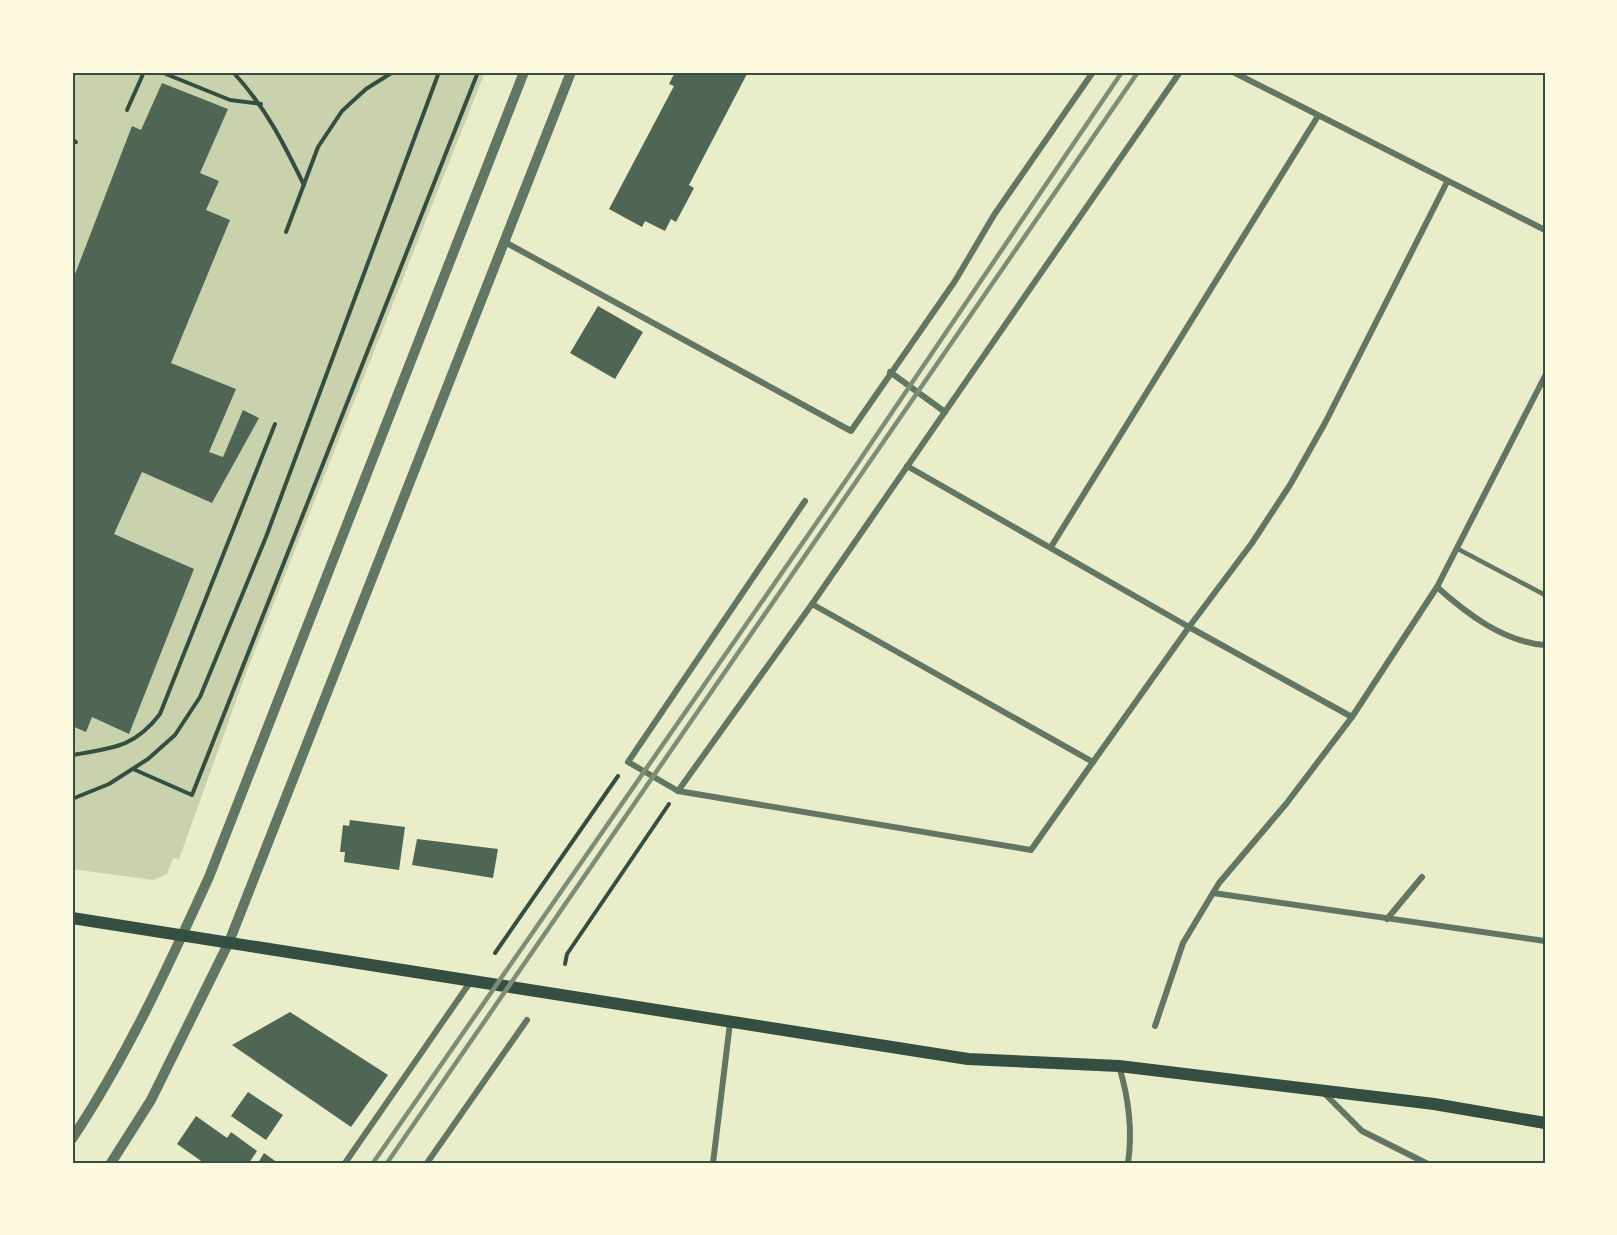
<svg xmlns="http://www.w3.org/2000/svg" width="1617" height="1235" viewBox="0 0 1617 1235" font-family="'PT Sans Narrow',sans-serif">
  <style>
    .green { fill: #cad2ad }
    .building { fill: #4f6655 }
    .lines { fill: none; stroke-linecap: round; stroke-linejoin: round }
    .path { stroke: #344e41; stroke-width: 4 }
    .service { stroke: #617663; stroke-width: 4.5 }
    .minor { stroke: #617663; stroke-width: 6 }
    .tertiary { stroke: #617663; stroke-width: 10 }
    .secondary { stroke: #344e41; stroke-width: 12 }
    .rail { stroke: #7c8e77; stroke-width: 4.5 }
    .neatline { fill: none; stroke: #344e41; stroke-width: 2 }
  </style>
  <rect width="100%" height="100%" fill="#e9edc9"/>
  <path class="green" d="M72,72H485L246,673L179,859L173,858L167,874L153,880L72,869Z"/>
  <g class="building">
    <path d="M675,72H748L689,185L694,188L676,222L671,219L665,231L645,221L642,227L609,209L674,86L669,84Z"/>
    <path d="M162,83L228,109L200,173L219,181L206,210L230,220L171,363L236,389L209,452L223,457L243,410L259,418L212,503L142,472L114,534L194,569L129,734L92,717L86,732L72,726V282L132,126L141,130Z"/>
    <path d="M598,306L643,332L615,379L570,353Z"/>
    <path d="M350,820L405,827L399,870L344,862L345,852H340L343,825L349,826Z"/>
    <path d="M417,839L498,849L493,878L412,865Z"/>
    <path d="M290,1012L388,1075L351,1127L232,1045Z"/>
    <path d="M248,1092L283,1115L266,1140L231,1116Z"/>
    <path d="M196,1116L227,1138L231,1132L257,1151L249,1163H204L177,1144Z"/>
    <path d="M264,1153L278,1163H258Z"/>
  </g>
  <g class="lines">
    <g class="path">
      <path d="M161,72L230,100L261,104"/>
      <path d="M233,72C266,108 283,142 304,185"/>
      <path d="M127,110L144,72"/>
      <path d="M72,139L76,142"/>
      <path d="M286,232L318,147L342,111L366,89L393,72"/>
      <path d="M72,755C112,748 134,748 160,714L275,424"/>
      <path d="M133,769L192,795L478,72"/>
      <path d="M72,799L109,784L148,759L175,735L200,697L266,537L439,72"/>
      <path d="M495,953L618,776"/>
      <path d="M565,964L567,954L669,804"/>
    </g>
    <path class="service" d="M1458,549L1545,595"/>
    <g class="minor">
      <path d="M1233,72L1545,230"/>
      <path d="M503,241L851,431L955,281L994,215L1093,72"/>
      <path d="M890,372L945,412"/>
      <path d="M907,466L1189,627L1252,543L1290,485L1325,423L1447,182"/>
      <path d="M805,501L628,762L678,791L1031,850L1093,762"/>
      <path d="M1051,547L1318,116"/>
      <path d="M1437,587C1467,614 1504,642 1545,645"/>
      <path d="M812,604L1093,762L1189,627L1352,717"/>
      <path d="M678,791L812,604L1180,72"/>
      <path d="M1213,893L1545,941"/>
      <path d="M1387,919L1422,877"/>
      <path d="M1155,1026L1183,943L1219,883L1286,804L1352,717L1437,587L1545,376"/>
      <path d="M1119,1066C1129,1099 1133,1129 1128,1163"/>
      <path d="M1324,1093L1362,1131L1426,1163"/>
      <path d="M345,1163L471,981"/>
      <path d="M427,1163L527,1020"/>
      <path d="M713,1163L730,1023"/>
    </g>
    <g class="tertiary">
      <path d="M72,1139C127,1056 168,967 209,877L524,72"/>
      <path d="M111,1163L151,1100L229,942L571,72"/>
    </g>
    <path class="secondary" d="M72,918L968,1059L1119,1066L1434,1104L1545,1123"/>
    <g class="rail">
      <path d="M373,1163L851,473L1122,72"/>
      <path d="M387,1163L1138,72"/>
    </g>
  </g>
  <rect width="1617" height="1235" fill="none" stroke="#fefae0" stroke-width="147"/>
  <rect x="74" y="74" width="1470" height="1088" class="neatline"/>
</svg>
